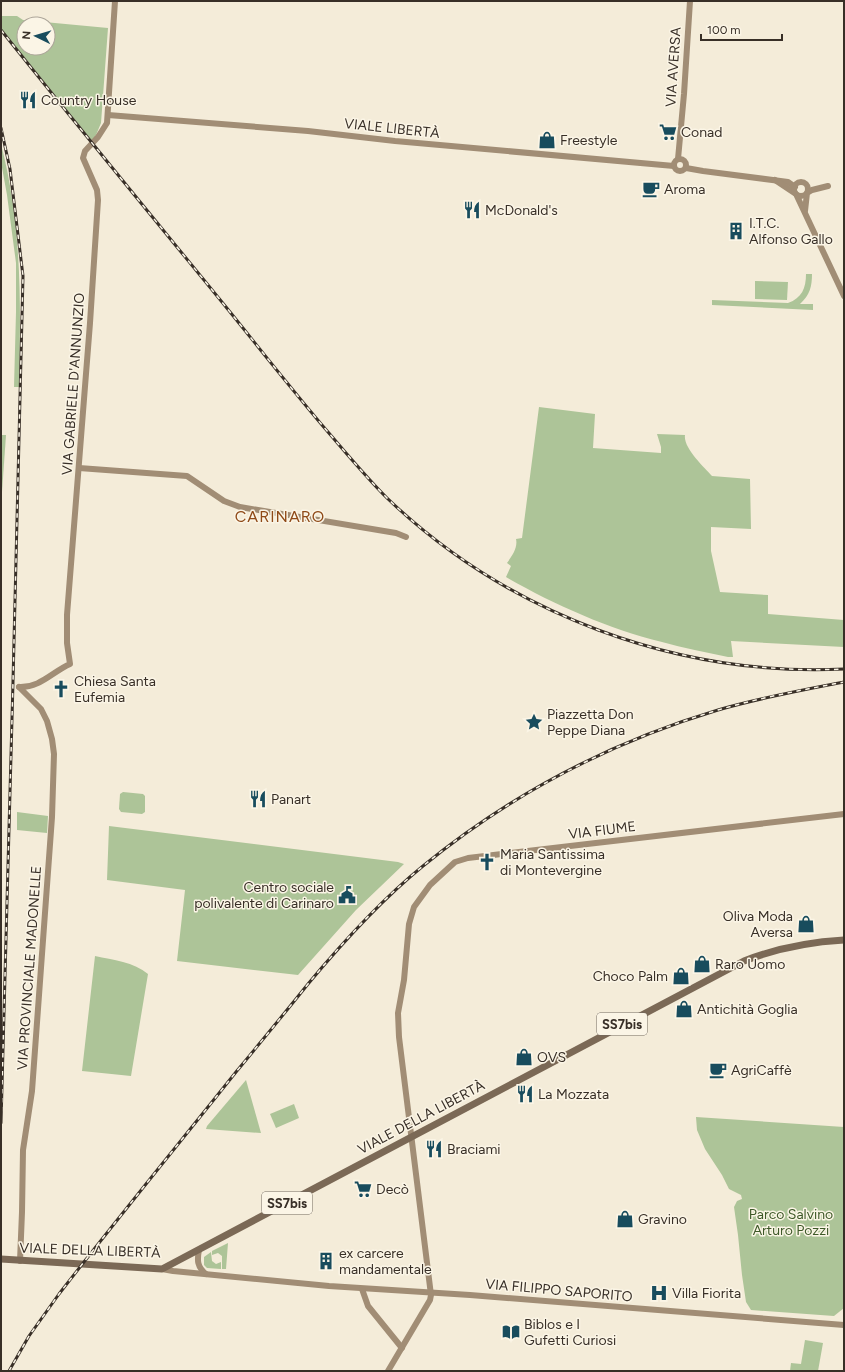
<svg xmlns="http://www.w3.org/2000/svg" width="845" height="1372" viewBox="0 0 845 1372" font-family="Figtree,sans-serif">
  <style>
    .green { fill: #adc498; fill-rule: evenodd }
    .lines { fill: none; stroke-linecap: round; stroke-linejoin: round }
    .secondary { stroke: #a18d75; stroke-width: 6 }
    .primary { stroke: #7b6956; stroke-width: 7 }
    .rail-casing { stroke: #382f27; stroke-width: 3 }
    .rail { stroke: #fbf5e6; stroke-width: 1.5; stroke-dasharray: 4.5; stroke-linecap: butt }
    .labels { text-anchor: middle; stroke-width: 3; stroke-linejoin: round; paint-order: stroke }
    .shield { fill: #fbf5e6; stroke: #726a60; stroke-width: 1 }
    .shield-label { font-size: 13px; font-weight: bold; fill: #382f27 }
    .street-label { font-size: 14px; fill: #382f27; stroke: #fbf5e6 }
    .poi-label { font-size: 14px; fill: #382f27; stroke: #fbf5e6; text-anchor: start }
    .park-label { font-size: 14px; fill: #3e5928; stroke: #fbf5e6 }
    .quarter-label { font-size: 16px; letter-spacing: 1px; fill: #8f4a18; stroke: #fbf5e6 }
  </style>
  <rect width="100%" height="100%" fill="#f4ecd9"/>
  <g class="green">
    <path d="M1,16H17L23,20L108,28L101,123L96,135L92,141L1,29ZM24,24H48V48H24Z"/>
    <path d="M1,144C22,225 21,304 19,387H14L16,312V263L7,195L1,162Z"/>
    <path d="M806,274H812C812,286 810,295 800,304H813V310L712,305V300L788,303C802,298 806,288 806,274Z"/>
    <path d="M755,281L788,282L787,300L755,299Z"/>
    <path d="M539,407L595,414L593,448L661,453V447L657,434L685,435C683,448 704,467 712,476L750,479L751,529L711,527V551L720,592L768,595V614L844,620V647L731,641L733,657H728C706,652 683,648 662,642C609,629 553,604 506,577L511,566L507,563C512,556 518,548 516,539L522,538Z"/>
    <path d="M1,435H6L2,492H1Z"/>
    <path d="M123,792L143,794L145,796V812L142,814L121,812L119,809L120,794Z"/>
    <path d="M17,812L48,816L47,833L17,830Z"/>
    <path d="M109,826L398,862L404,864L356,910L298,975L177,961L185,890L107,880Z"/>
    <path d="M95,956C113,960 134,962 148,974L131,1076L82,1071Z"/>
    <path d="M246,1080L261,1133L206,1129L207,1126Z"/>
    <path d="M294,1104L299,1118L276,1128L270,1114Z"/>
    <path d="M696,1117L844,1127V1308L834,1316L751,1310L746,1302L742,1275L738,1235L734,1207L737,1201L742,1199L741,1195L729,1189L722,1175L705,1149L697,1130Z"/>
    <path d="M228,1243L226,1269H222V1256L218,1253L212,1255V1251Z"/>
    <path d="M211,1252L212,1261L216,1264L221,1262V1269L207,1268L204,1265V1257Z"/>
    <path d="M805,1340L823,1343L818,1371H790L791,1363L801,1364Z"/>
  </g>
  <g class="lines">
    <g class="secondary">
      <path d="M108,115L308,131L395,141L674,166"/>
      <circle cx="680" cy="165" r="6"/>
      <path d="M678,159L684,94L690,1"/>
      <path d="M686,168L703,171L788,182L795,187"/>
      <path d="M775,180L796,194L844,296"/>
      <circle cx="801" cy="189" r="7"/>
      <path d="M805,211L807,193L812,190L828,186"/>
      <path d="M79,468L187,476L224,501L240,507L396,533L406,537"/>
      <path d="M19,687C40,688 52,672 70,664L67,643V615L90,323L98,200L97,190L83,158L85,151L98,137L107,123L115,1"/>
      <path d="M19,687L41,709L47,721L52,739L54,754L52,817L32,1091L23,1150L22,1212L20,1261"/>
      <path d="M199,1250C197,1260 197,1267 206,1274"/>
      <path d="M162,1269L173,1271L329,1286L470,1295L844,1325"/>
      <path d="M362,1289L368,1306L402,1348"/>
      <path d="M388,1371L430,1300L431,1295L399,1037L398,1013L404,980L409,924L414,907L430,885L455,862L468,858L844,814"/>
    </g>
    <path class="primary" d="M1,1259L162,1269L744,961C777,948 809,942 844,940"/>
    <g class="rail-casing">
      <g id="rail">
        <path d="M1,30C75,123 151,215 226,307C260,349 293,391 328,432C347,454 366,477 387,498C508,614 677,677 844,669"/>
        <path d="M1,128L10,169L23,276L13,682L1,1123"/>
        <path d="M9,1371L29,1336L59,1294C117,1219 177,1146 236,1072C260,1043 284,1014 308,984C343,942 380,901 423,866C510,795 611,742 718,710C759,698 802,690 844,682"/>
      </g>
    </g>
    <use href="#rail" class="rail"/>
  </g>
  <defs>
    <g id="restaurant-bare" transform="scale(1.38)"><path d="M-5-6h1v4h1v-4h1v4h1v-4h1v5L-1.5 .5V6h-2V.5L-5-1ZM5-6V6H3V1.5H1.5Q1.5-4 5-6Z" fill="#184c5d" stroke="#fbf5e6" stroke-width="2.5" paint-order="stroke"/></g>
    <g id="supermarket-bare" transform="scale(1.38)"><path d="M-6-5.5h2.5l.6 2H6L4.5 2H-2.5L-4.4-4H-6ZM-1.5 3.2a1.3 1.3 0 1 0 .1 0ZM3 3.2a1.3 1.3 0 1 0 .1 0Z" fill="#184c5d" stroke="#fbf5e6" stroke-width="2.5" paint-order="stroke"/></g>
    <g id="shop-bare" transform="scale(1.38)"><path d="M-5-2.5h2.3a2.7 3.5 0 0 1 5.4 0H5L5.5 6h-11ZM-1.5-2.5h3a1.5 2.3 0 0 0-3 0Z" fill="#184c5d" stroke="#fbf5e6" stroke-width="2.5" paint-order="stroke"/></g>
    <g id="cafe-bare" transform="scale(1.38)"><path d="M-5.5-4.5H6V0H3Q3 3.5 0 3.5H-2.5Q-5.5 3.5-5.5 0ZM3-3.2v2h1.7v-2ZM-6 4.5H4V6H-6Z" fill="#184c5d" stroke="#fbf5e6" stroke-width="2.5" paint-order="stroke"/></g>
    <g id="building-bare" transform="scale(1.38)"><path d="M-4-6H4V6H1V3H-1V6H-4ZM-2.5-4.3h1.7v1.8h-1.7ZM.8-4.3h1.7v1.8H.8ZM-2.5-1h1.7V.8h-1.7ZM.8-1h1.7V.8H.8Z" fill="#184c5d" stroke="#fbf5e6" stroke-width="2.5" paint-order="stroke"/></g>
    <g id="church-bare" transform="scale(1.38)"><path d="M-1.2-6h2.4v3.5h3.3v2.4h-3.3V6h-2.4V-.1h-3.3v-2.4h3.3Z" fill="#184c5d" stroke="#fbf5e6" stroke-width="2.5" paint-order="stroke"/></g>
    <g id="sight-bare" transform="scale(1.38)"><path d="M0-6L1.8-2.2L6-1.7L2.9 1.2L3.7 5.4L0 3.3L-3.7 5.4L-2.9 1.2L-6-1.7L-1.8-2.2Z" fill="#184c5d" stroke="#fbf5e6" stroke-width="2.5" paint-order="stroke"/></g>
    <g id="civic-bare" transform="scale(1.38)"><path d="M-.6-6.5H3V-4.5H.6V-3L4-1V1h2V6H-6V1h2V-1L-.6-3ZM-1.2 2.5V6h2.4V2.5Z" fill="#184c5d" stroke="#fbf5e6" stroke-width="2.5" paint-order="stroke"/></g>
    <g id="hospital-bare" transform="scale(1.38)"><path d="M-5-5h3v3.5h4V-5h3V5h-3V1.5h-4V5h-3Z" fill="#184c5d" stroke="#fbf5e6" stroke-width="2.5" paint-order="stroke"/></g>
    <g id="library-bare" transform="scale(1.38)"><path d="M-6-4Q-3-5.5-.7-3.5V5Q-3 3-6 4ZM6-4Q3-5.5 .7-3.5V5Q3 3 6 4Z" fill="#184c5d" stroke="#fbf5e6" stroke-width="2.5" paint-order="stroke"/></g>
  </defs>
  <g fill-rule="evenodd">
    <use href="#restaurant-bare" x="28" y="100"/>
    <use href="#supermarket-bare" x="668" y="132"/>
    <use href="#shop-bare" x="547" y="140"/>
    <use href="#cafe-bare" x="651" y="189"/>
    <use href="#restaurant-bare" x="472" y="210"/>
    <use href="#building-bare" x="736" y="231"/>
    <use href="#church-bare" x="61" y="689"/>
    <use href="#sight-bare" x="534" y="722"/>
    <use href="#restaurant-bare" x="258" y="799"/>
    <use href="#church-bare" x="487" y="862"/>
    <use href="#civic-bare" x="347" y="895"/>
    <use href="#shop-bare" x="806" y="924"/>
    <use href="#shop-bare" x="702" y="964"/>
    <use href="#shop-bare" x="681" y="976"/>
    <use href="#shop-bare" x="684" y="1009"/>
    <use href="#shop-bare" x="524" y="1057"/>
    <use href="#cafe-bare" x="718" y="1070"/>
    <use href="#restaurant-bare" x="525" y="1094"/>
    <use href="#restaurant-bare" x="434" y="1149"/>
    <use href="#supermarket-bare" x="363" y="1189"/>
    <use href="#shop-bare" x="625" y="1219"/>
    <use href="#building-bare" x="326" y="1261"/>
    <use href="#hospital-bare" x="659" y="1293"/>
    <use href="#library-bare" x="511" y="1332"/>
  </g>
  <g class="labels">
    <g class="shield">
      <rect x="597" y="1013" width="50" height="22" rx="3"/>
      <rect x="262" y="1192" width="50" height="22" rx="3"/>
    </g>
    <g class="shield-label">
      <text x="622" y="1029">SS7bis</text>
      <text x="287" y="1208">SS7bis</text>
    </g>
    <g class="street-label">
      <text transform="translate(673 67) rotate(-86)" y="5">VIA AVERSA</text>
      <text transform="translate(392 128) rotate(6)" y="5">VIALE LIBERTÀ</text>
      <text transform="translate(73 384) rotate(-86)" y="5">VIA GABRIELE D'ANNUNZIO</text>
      <text transform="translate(602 830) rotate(-7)" y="5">VIA FIUME</text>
      <text transform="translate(29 968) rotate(-86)" y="5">VIA PROVINCIALE MADONELLE</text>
      <text transform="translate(421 1117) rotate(-28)" y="5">VIALE DELLA LIBERTÀ</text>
      <text transform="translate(90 1250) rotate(2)" y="5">VIALE DELLA LIBERTÀ</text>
      <text transform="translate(559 1290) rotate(5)" y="5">VIA FILIPPO SAPORITO</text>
    </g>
    <g class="poi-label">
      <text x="41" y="105">Country House</text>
      <text x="681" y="137">Conad</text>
      <text x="560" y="145">Freestyle</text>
      <text x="664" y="194">Aroma</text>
      <text x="485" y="215">McDonald's</text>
      <text x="749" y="228">I.T.C.<tspan x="749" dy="16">Alfonso Gallo</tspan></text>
      <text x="74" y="686">Chiesa Santa<tspan x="74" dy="16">Eufemia</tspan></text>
      <text x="547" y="719">Piazzetta Don<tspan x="547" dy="16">Peppe Diana</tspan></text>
      <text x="271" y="804">Panart</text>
      <text x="500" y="859">Maria Santissima<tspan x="500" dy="16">di Montevergine</tspan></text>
      <text x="334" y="892" text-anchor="end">Centro sociale<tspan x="334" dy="16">polivalente di Carinaro</tspan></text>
      <text x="793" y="921" text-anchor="end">Oliva Moda<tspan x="793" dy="16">Aversa</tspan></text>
      <text x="715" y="969">Raro Uomo</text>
      <text x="668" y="981" text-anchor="end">Choco Palm</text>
      <text x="697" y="1014">Antichità Goglia</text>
      <text x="537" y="1062">OVS</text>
      <text x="731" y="1075">AgriCaffè</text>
      <text x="538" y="1099">La Mozzata</text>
      <text x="447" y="1154">Braciami</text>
      <text x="376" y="1194">Decò</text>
      <text x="638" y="1224">Gravino</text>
      <text x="339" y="1258">ex carcere<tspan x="339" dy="16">mandamentale</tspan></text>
      <text x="672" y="1298">Villa Fiorita</text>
      <text x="524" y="1329">Biblos e I<tspan x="524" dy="16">Gufetti Curiosi</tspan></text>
    </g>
    <g class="park-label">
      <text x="791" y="1219">Parco Salvino<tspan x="791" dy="16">Arturo Pozzi</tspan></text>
    </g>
    <g class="quarter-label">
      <text x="280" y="522">CARINARO</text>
    </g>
  </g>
  <rect width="845" height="1372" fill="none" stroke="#382f27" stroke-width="4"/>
  <g transform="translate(36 36) rotate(275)"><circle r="19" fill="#fbf5e6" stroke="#ada69a"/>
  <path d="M0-3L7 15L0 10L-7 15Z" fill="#184c5d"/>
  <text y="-6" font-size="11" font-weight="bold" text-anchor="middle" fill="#382f27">N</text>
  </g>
  <path d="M701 34v6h81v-6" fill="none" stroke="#382f27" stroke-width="2"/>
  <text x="707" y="34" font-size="12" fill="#382f27" stroke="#fbf5e6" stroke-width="3" paint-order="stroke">100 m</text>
</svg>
